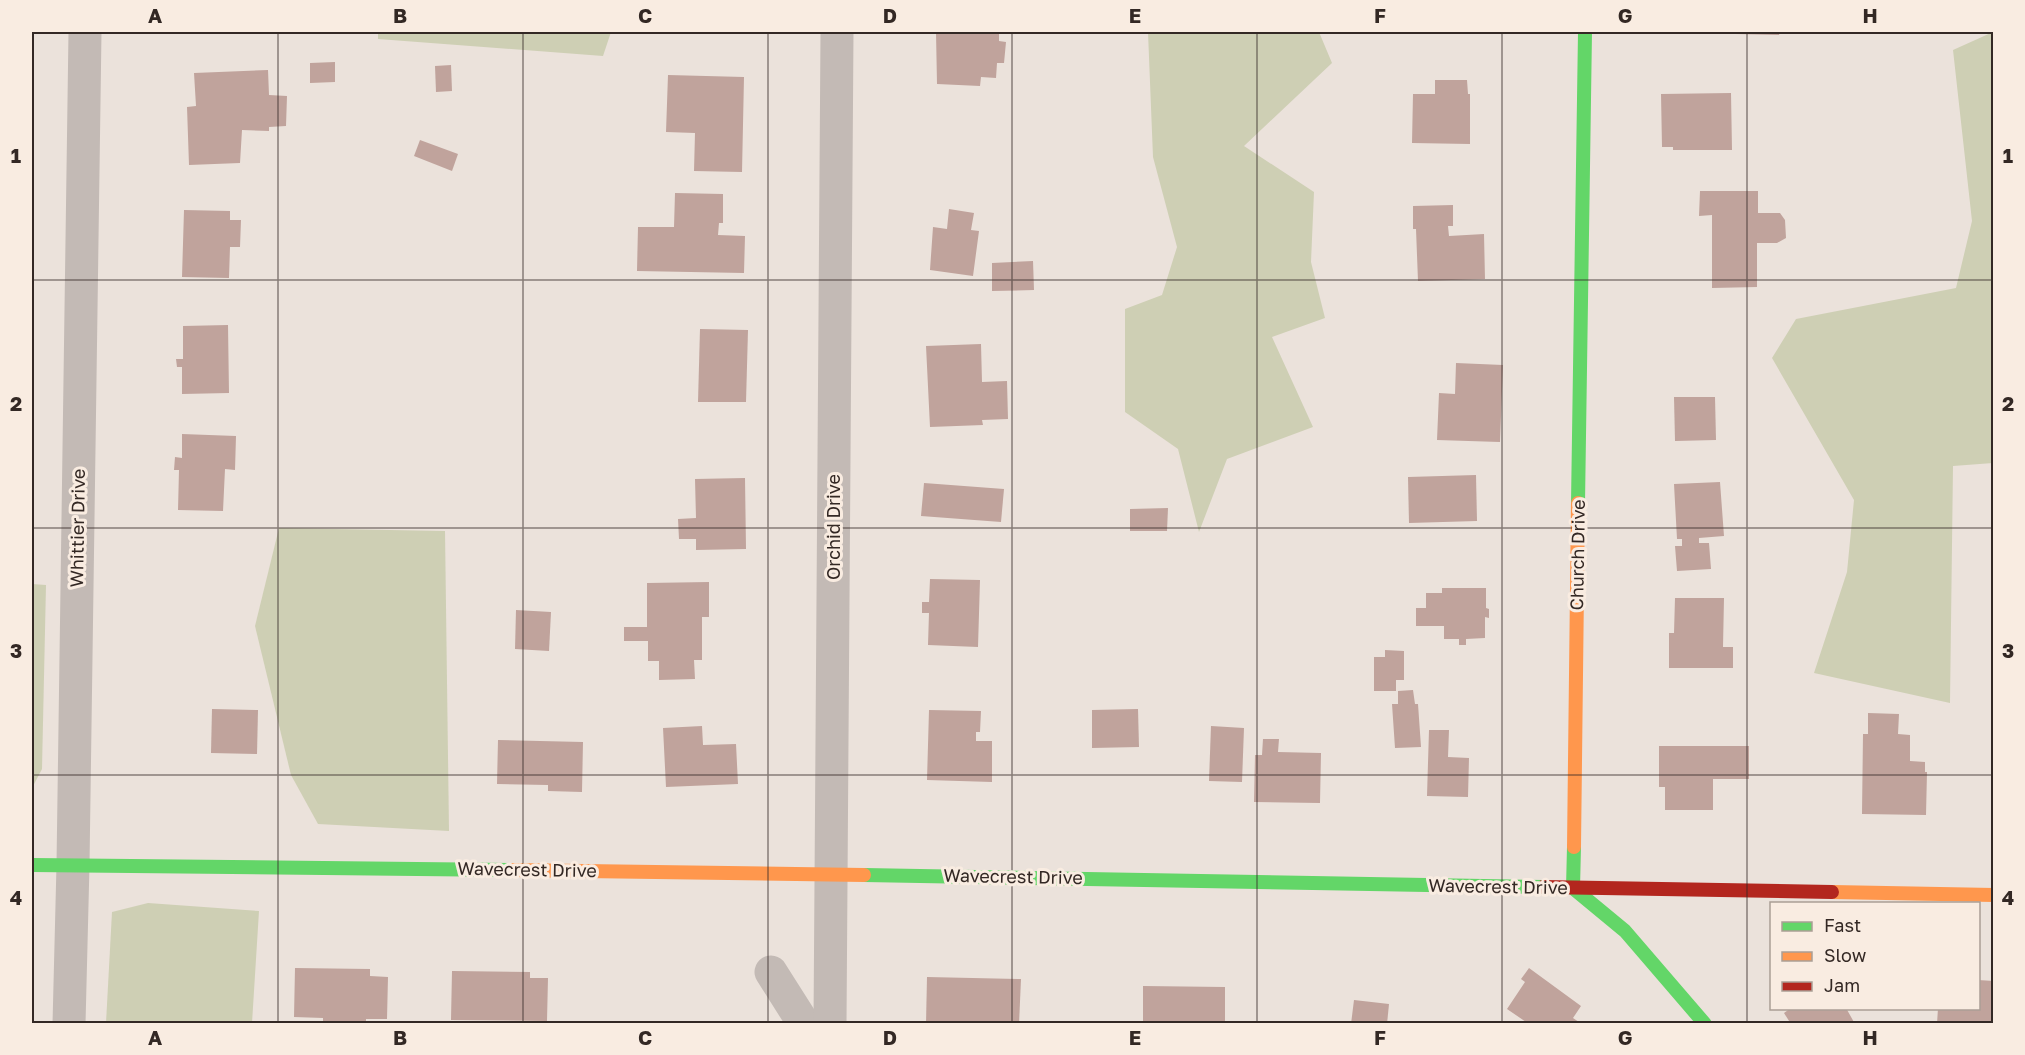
<svg xmlns="http://www.w3.org/2000/svg" width="2025" height="1055" viewBox="0 0 2025 1055" font-family="'Golos Text',sans-serif">
  <style>
    .green { fill: #cecfb4 }
    .building { fill: #c0a39c }
    .lines { fill: none; stroke-linecap: round; stroke-linejoin: round }
    .street { stroke: #c3bab5; stroke-width: 33 }
    .fast { stroke: #63d668; stroke-width: 14 }
    .slow { stroke: #ff974d; stroke-width: 14 }
    .jam { stroke: #b3261e; stroke-width: 14 }
    .grid { fill: none; stroke: #332824; stroke-width: 1.5; stroke-opacity: 0.55 }
    .labels { text-anchor: middle; stroke-width: 6; stroke-linejoin: round; paint-order: stroke }
    .street-label { font-size: 18px; fill: #332824; stroke: #f9ece1 }
    .neatline { fill: none; stroke: #332824; stroke-width: 2 }
    .grid-label { font-size: 20px; text-anchor: middle; font-weight: bold; fill: #332824 }
  </style>
  <rect width="100%" height="100%" fill="#ebe2db"/>
  <g class="green">
    <path d="M378,32H611L603,56L378,39Z"/>
    <path d="M1148,32H1319L1332,63L1244,146L1314,192L1311,262L1325,318L1272,337L1313,427L1227,459L1199,532L1178,449L1125,412V309L1162,295L1177,247L1153,157Z"/>
    <path d="M1993,32V463L1953,466L1950,703L1814,673L1847,572L1854,500L1772,358L1796,319L1956,288L1972,221L1953,50Z"/>
    <path d="M279,528L445,531L449,831L318,824L291,775L255,626Z"/>
    <path d="M32,584L46,585L42,769L32,788Z"/>
    <path d="M148,903L259,911L252,1023H106L112,912Z"/>
  </g>
  <g class="building">
    <path d="M936,32H999V41L1006,42L1004,63H997L996,78L981,77L980,86L937,84Z"/>
    <path d="M1692,32H1780L1779,35L1692,33Z"/>
    <path d="M335,62V82L310,83V63Z"/>
    <path d="M451,65L452,91L436,92L435,66Z"/>
    <path d="M268,70L269,95L287,96L286,126L269,127V131L242,130L240,163L189,165L187,107L196,106L194,73Z"/>
    <path d="M668,75L744,77L742,172L694,171L695,133L666,132Z"/>
    <path d="M1435,80H1467L1468,94H1470V144L1412,143L1413,94H1435Z"/>
    <path d="M1731,93L1732,150H1673V147H1662L1661,94Z"/>
    <path d="M420,140L458,154L452,171L414,156Z"/>
    <path d="M1700,191H1758V213H1780L1785,220L1786,238L1777,243H1757V287L1712,288V215L1699,216Z"/>
    <path d="M675,193L723,194V223H719L718,235L745,236L744,273L637,271L638,227H674Z"/>
    <path d="M1453,205V226H1448L1449,236L1484,234L1485,279L1418,281L1416,229H1413V206Z"/>
    <path d="M949,209L974,213L971,230L979,231L973,276L930,270L933,227L947,229Z"/>
    <path d="M184,210L230,211V220H241L240,247H230L229,278L182,277Z"/>
    <path d="M1033,261L1034,290L992,291V263Z"/>
    <path d="M228,325L229,393L182,394V367H177L176,359H183V326Z"/>
    <path d="M700,329L748,330L746,402H698Z"/>
    <path d="M981,344L982,382L1007,381L1008,419L982,420L983,425L930,427L926,346Z"/>
    <path d="M1456,363L1503,365L1500,442L1437,440L1439,393L1455,394Z"/>
    <path d="M1674,397H1715L1716,440L1675,441Z"/>
    <path d="M182,434L236,436L235,470L225,469L223,511L178,510L179,470H174L175,457L182,458Z"/>
    <path d="M1476,475L1477,521L1409,523L1408,477Z"/>
    <path d="M745,478L746,549L696,550V539H679L678,519L696,518L695,479Z"/>
    <path d="M1720,482L1724,536L1699,538V543H1709L1711,569L1677,571L1675,546H1682V539H1677L1674,484Z"/>
    <path d="M924,483L1004,489L1001,522L921,516Z"/>
    <path d="M1168,508L1167,531H1130V509Z"/>
    <path d="M930,579L980,580L978,647L928,645L929,613H922V602H929Z"/>
    <path d="M709,582V617H702V660H694L695,679L659,680V661H648V641H624V627H647V583Z"/>
    <path d="M1442,588H1486V608L1489,609V618L1485,617V638L1466,639V645H1459V639H1444V626H1416V608H1426V593H1442Z"/>
    <path d="M1675,598H1724L1723,647H1733V668H1669V633H1674Z"/>
    <path d="M516,610L551,612L549,651L515,649Z"/>
    <path d="M1385,650L1404,651V680H1396V691H1374V657H1385Z"/>
    <path d="M1413,690L1415,704H1418L1421,747L1395,748L1392,704H1398V691Z"/>
    <path d="M212,709L258,710L257,754L211,753Z"/>
    <path d="M1138,709L1139,747L1092,748V710Z"/>
    <path d="M929,710L981,711L980,732H976V741H992V782L927,780Z"/>
    <path d="M1868,713L1899,714L1898,734L1910,735V761L1925,762V772H1927L1926,815L1862,814L1863,734H1868Z"/>
    <path d="M702,726L703,745L736,744L738,784L666,787L663,728Z"/>
    <path d="M1211,726L1244,728L1242,782L1209,781Z"/>
    <path d="M1429,730H1449L1448,757L1469,758L1468,797L1427,796Z"/>
    <path d="M1263,739H1279L1278,752L1321,753L1320,803L1254,802L1255,755H1262Z"/>
    <path d="M498,740L583,742L582,792L548,791V785L497,784Z"/>
    <path d="M1659,746H1749V779H1713V810H1665V787H1659Z"/>
    <path d="M295,968L370,969V976L388,977L387,1019H366V1024H323V1018L294,1017Z"/>
    <path d="M1529,968L1581,1006L1573,1018L1582,1024H1529L1507,1009L1525,982L1521,979Z"/>
    <path d="M452,971L530,972V978H548L547,1021L451,1020Z"/>
    <path d="M927,977L1021,979L1019,1024H926Z"/>
    <path d="M1978,980L1994,981V1024H1937L1938,1008H1978Z"/>
    <path d="M1143,986L1225,987V1024H1143Z"/>
    <path d="M1354,1000L1389,1004L1387,1024H1351Z"/>
    <path d="M1791,1008H1846L1855,1024H1791L1784,1013Z"/>
  </g>
  <g class="lines">
    <g class="street">
      <path d="M771,972L804,1024"/>
      <path d="M69,1024L73,865L85,32"/>
      <path d="M830,1024L837,32"/>
    </g>
    <g class="fast">
      <path d="M1578,503L1585,32"/>
      <path d="M1574,847L1573,888L1625,931L1705,1024"/>
      <path d="M32,865L511,870"/>
      <path d="M864,875L1543,887"/>
    </g>
    <g class="slow">
      <path d="M1574,847L1578,503"/>
      <path d="M511,870L864,875"/>
      <path d="M1832,892L1994,895"/>
    </g>
    <path class="jam" d="M1543,887L1832,892"/>
  </g>
  <path class="grid" d="M278,32V1024M523,32V1024M768,32V1024M1012,32V1024M1257,32V1024M1502,32V1024M1747,32V1024M32,280H1994M32,528H1994M32,775H1994"/>
  <g class="labels">
    <g class="street-label">
      <text transform="translate(834 527) rotate(-90)" y="6">Orchid Drive</text>
      <text transform="translate(78 528) rotate(-89)" y="6">Whittier Drive</text>
      <text transform="translate(1578 555) rotate(-89)" y="6">Church Drive</text>
      <text transform="translate(527 870) rotate(1)" y="6">Wavecrest Drive</text>
      <text transform="translate(1013 877) rotate(1)" y="6">Wavecrest Drive</text>
      <text transform="translate(1498 887) rotate(1)" y="6">Wavecrest Drive</text>
    </g>
  </g>
  <rect width="2025" height="1055" fill="none" stroke="#f9ece1" stroke-width="66"/>
  <rect x="1770" y="902" width="210" height="108" fill="#f9ece1" stroke="#aa9e95" stroke-width="1.5"/>
  <rect x="1782" y="922" width="30" height="9" fill="#63d668" stroke="#aa9e95" stroke-width="1.5"/>
  <text x="1824" y="932" font-size="18" fill="#332824">Fast</text>
  <rect x="1782" y="952" width="30" height="9" fill="#ff974d" stroke="#aa9e95" stroke-width="1.5"/>
  <text x="1824" y="962" font-size="18" fill="#332824">Slow</text>
  <rect x="1782" y="982" width="30" height="9" fill="#b3261e" stroke="#aa9e95" stroke-width="1.5"/>
  <text x="1824" y="992" font-size="18" fill="#332824">Jam</text>
  <rect x="33" y="33" width="1959" height="989" class="neatline"/>
  <g class="grid-label">
    <text x="155" y="23">A</text>
    <text x="400" y="23">B</text>
    <text x="645" y="23">C</text>
    <text x="890" y="23">D</text>
    <text x="1135" y="23">E</text>
    <text x="1380" y="23">F</text>
    <text x="1625" y="23">G</text>
    <text x="1870" y="23">H</text>
    <text x="16" y="163">1</text>
    <text x="2008" y="163">1</text>
    <text x="16" y="411">2</text>
    <text x="2008" y="411">2</text>
    <text x="16" y="658">3</text>
    <text x="2008" y="658">3</text>
    <text x="16" y="905">4</text>
    <text x="2008" y="905">4</text>
    <text x="155" y="1045">A</text>
    <text x="400" y="1045">B</text>
    <text x="645" y="1045">C</text>
    <text x="890" y="1045">D</text>
    <text x="1135" y="1045">E</text>
    <text x="1380" y="1045">F</text>
    <text x="1625" y="1045">G</text>
    <text x="1870" y="1045">H</text>
  </g>
</svg>
